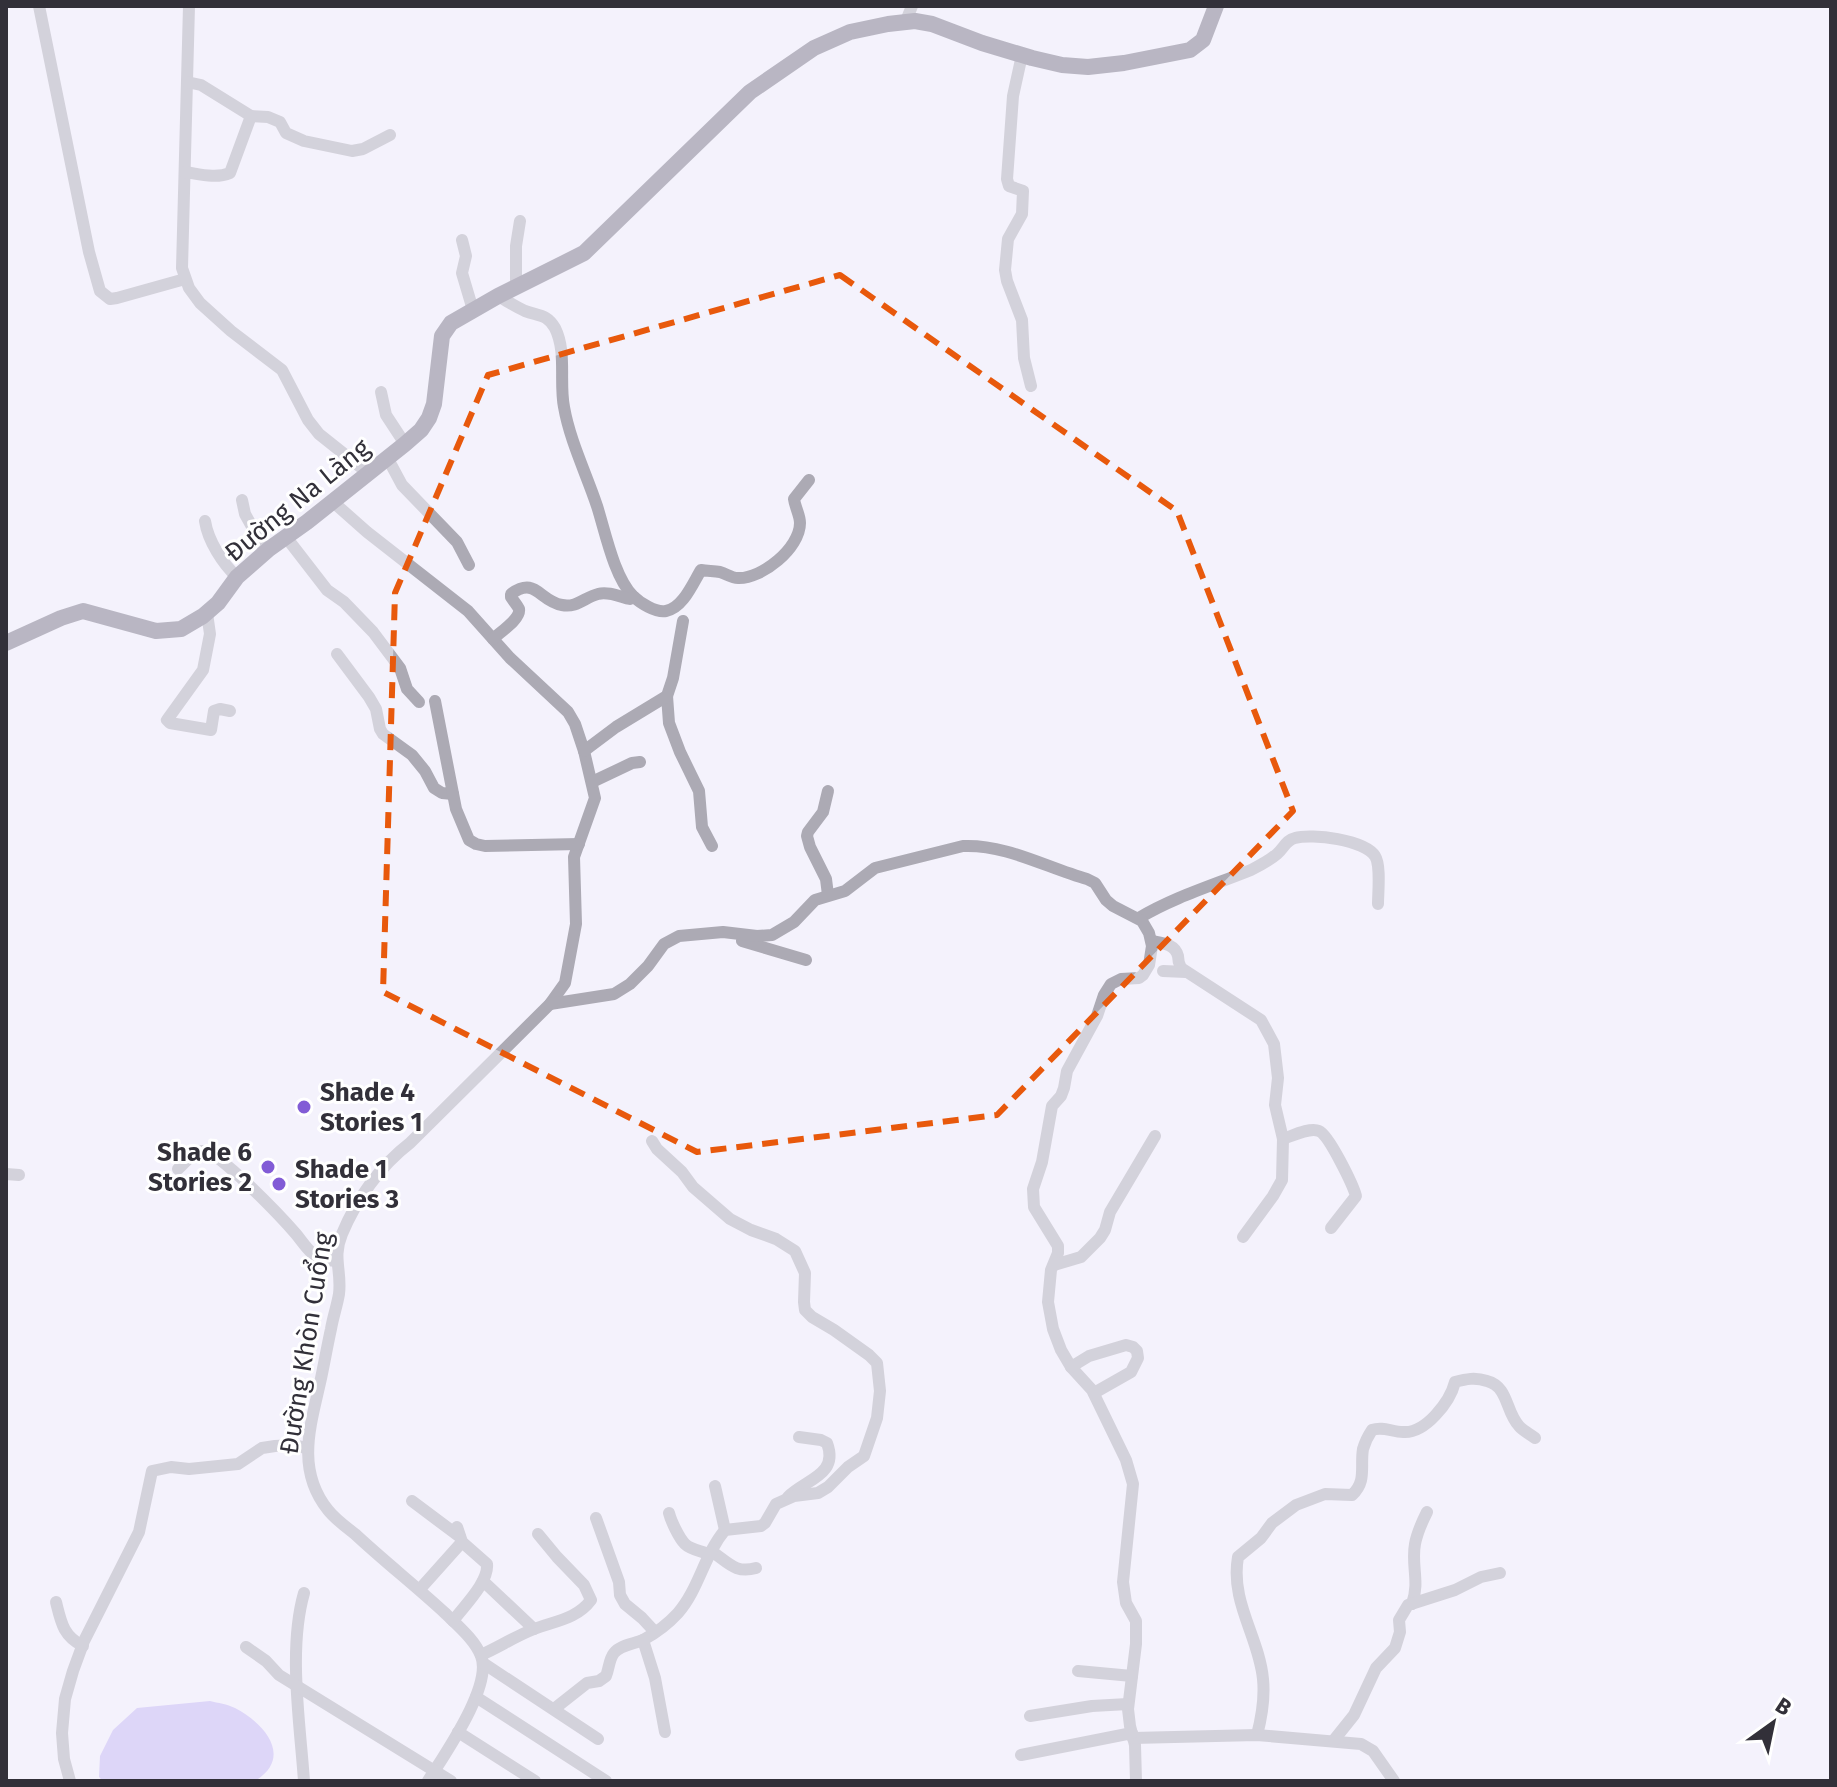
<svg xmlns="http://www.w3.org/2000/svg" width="1837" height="1787" viewBox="0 0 1837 1787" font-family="'Fira Sans',sans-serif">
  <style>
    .water { fill: #c2b3f4 }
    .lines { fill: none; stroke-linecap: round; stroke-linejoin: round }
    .minor { stroke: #acaab4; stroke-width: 12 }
    .major { stroke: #716e7f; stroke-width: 16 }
    .marked { fill: none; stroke: #e8590c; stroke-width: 6; stroke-dasharray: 16 10; stroke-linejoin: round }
    .poi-dot { fill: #825cd6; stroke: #fff; stroke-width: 3 }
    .labels { text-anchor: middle; stroke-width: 6; stroke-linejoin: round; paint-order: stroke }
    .street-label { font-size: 26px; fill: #323039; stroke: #fff }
    .poi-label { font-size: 26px; font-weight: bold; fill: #323039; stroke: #fff; text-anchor: start }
  </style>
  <rect width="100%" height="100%" fill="#f4f2fc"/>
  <path class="water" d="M210,1701C218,1703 227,1704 235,1708C264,1723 294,1757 255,1781H103L99,1777L100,1756L113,1730L137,1708Z"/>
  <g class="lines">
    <g class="minor">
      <path d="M39,6L89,252L100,291L110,299L117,298L185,279"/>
      <path d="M189,6L182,268L189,288L200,303L231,331L282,370L308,420L319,434L368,473"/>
      <path d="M906,21L912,6"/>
      <path d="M1022,55L1013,96L1007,179L1009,186L1023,191L1022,214L1008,239L1005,270L1007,281L1022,320L1024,358L1031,386"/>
      <path d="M187,82L201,85L251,116L268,117L280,122L286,133L304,141L352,151L363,149L390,135"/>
      <path d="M185,172C199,174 216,179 230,173L251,116"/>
      <path d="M462,240L466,256L462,273L473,310"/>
      <path d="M516,287V246L520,221"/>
      <path d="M498,296C507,301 516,307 525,311C539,316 547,314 555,328C567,352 559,382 564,407C570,441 586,473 597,506C605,531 614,577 633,596C640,603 656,613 666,611C683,608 693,583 701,570C707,571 714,571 720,572C727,574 731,578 738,578C762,579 800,548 800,523C800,515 795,507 794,499L809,480"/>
      <path d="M381,392L386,415L405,444"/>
      <path d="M387,457L402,485L457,542L469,565"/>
      <path d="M242,500L245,514L266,552"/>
      <path d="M332,501L367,532L468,611L510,658L568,712L575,724L584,751L595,798L574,857L576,924L565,983L550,1004L410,1143C380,1166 356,1200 342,1234C332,1258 342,1271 339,1294C337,1306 333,1317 331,1329C327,1347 324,1365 320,1383C310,1427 296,1470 328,1510C335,1519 346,1527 355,1534C385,1562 417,1587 446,1614C458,1626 475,1640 481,1656C493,1686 444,1755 428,1781"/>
      <path d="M205,521C208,541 223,564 237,577"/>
      <path d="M286,537L327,590L344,602L373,632L400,668L407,689L419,702"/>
      <path d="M207,613L210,634L203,670L167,720L170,723L211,730L214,711L220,709L230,711"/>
      <path d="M493,639C500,632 521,619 519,609C518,606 512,599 511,597V594C536,576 539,601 562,605C577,608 585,597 598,594C608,591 621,597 630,599L634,597"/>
      <path d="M337,654L369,697L376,709L380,729L383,734L412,755L425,771L434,788L442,793L453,794"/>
      <path d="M667,696L669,723L680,752L699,791L702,827L712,846"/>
      <path d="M435,701L456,809L469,840L476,844L485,846L579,844"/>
      <path d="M584,751L616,727L667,696L673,678L683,621"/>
      <path d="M592,782L632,763L640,762"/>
      <path d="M828,791L823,812L808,832L807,836L810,847L826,879L828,895"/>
      <path d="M1139,918C1174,897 1214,885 1251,870C1259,866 1270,860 1277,854C1284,848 1286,840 1295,838C1312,833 1365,840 1375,856C1381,865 1378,893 1378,904"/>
      <path d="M742,941L806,960"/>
      <path d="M1152,941C1162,943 1175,944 1178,956C1178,960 1179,964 1181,968L1261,1020L1274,1044L1278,1078L1275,1105L1283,1139L1282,1180L1273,1196L1243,1237"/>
      <path d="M1163,971L1186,972"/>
      <path d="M550,1004L614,994L630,984L648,966L664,944L679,936L723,932L757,936L772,935L794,922L815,900L845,891L875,868L963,846C1006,844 1047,868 1087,879L1095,883L1106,900L1113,906L1142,921L1149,933L1152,946L1149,965L1143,975L1139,978L1121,979L1111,984L1104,995L1097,1016L1067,1071L1064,1088L1061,1096L1052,1106L1042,1162L1033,1189L1034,1207L1058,1246V1253L1051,1270L1048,1302L1053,1329L1061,1350L1071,1367L1092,1390L1126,1460L1133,1484L1123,1582L1126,1603L1136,1621V1644L1128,1709L1130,1726L1135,1745L1136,1781"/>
      <path d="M1283,1139C1292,1136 1310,1127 1319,1131C1329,1135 1353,1185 1356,1196L1331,1228"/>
      <path d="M178,1169C185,1163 193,1151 203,1151C219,1151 283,1219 296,1234C301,1240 306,1248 312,1253C319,1259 327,1260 336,1261"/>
      <path d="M6,1174L19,1175"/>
      <path d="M1054,1265L1081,1257L1100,1238L1105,1230L1110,1212L1155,1136"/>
      <path d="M1071,1367L1089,1356L1126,1345L1133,1347L1137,1351L1138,1358L1131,1372L1094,1393"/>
      <path d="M715,1486L725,1530"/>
      <path d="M788,1497C806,1479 839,1475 827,1443L821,1440L799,1437"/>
      <path d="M412,1501L460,1537"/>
      <path d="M669,1513C671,1521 679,1538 685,1544C691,1550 702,1551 710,1555"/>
      <path d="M596,1518L619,1582L620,1595L625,1604L642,1618L655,1632"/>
      <path d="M711,1551C728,1562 735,1574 756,1568"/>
      <path d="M483,1581L534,1629"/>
      <path d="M420,1589L462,1542"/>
      <path d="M304,1593C288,1649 300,1723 304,1781"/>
      <path d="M56,1602C61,1622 63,1636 83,1646"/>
      <path d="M1412,1604C1420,1582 1411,1565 1415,1544C1417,1533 1422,1522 1427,1512"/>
      <path d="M453,1621C464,1606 489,1582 487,1564L462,1542L457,1527"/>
      <path d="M643,1640L655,1678L665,1732"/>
      <path d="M246,1647L266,1661L279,1675L451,1781"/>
      <path d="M481,1655C499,1647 516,1636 534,1629C555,1621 577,1619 591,1600L584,1585L557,1557L538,1534"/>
      <path d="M483,1663L598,1739"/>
      <path d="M1078,1671L1132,1676"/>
      <path d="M476,1697L606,1781"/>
      <path d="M554,1709L587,1683L599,1681L606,1676C609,1669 609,1659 614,1653C620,1645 634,1644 643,1640C656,1633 668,1624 678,1613C699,1589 704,1555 725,1530L761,1526L765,1523L776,1504L794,1496L818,1493L828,1487L848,1467L864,1456L877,1418L880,1391L877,1363L869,1355L834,1330L812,1317L805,1310L804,1302L805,1273L795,1251L776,1239L751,1230L730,1219L693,1187L682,1172L657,1149L652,1141"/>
      <path d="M1030,1716L1092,1706L1128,1704"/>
      <path d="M458,1732L535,1781"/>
      <path d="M1257,1735C1262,1716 1265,1699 1263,1679C1259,1637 1230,1602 1238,1557L1261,1538L1272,1523L1296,1505L1325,1494L1352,1495C1367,1481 1360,1467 1363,1449C1365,1442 1368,1436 1372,1430C1383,1426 1392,1432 1403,1432C1425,1434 1450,1402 1455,1382C1466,1379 1475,1377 1487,1381C1509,1387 1505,1411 1519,1426C1523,1431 1530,1434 1535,1438"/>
      <path d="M1133,1738L1257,1735L1361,1744L1373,1751L1394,1781"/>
      <path d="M1334,1740L1354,1715L1376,1668L1395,1648L1400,1632L1399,1620L1408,1605L1455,1590L1481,1577L1500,1573"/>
      <path d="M1021,1755L1132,1733"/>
      <path d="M70,1781L64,1759L62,1733L65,1699L73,1671L84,1641L139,1532L152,1471L171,1467L189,1469L238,1464L262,1448L275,1446L292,1445L307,1448"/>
    </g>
    <path class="major" d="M6,643L61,618L83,611L156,631L181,629L203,616L218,603L237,577L269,549L307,522L405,444L421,430L429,418L434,404L442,336L451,323L498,296L584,253L750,92L814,48L850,32L888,24L915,21L932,24L982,43L1032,58L1062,65L1088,67L1124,63L1190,50L1203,40L1216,6"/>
  </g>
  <path d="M0 0H1837V1787H0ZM840,275L1177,511L1293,811L997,1115L697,1152L383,992L395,593L488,375Z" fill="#f4f2fc" fill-opacity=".55" fill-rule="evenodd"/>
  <path class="marked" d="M840,275L1177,511L1293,811L997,1115L697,1152L383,992L395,593L488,375Z"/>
  <g class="poi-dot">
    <circle cx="304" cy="1107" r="8"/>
    <circle cx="268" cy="1167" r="8"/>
    <circle cx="279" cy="1184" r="8"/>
  </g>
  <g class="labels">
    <g class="street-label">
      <text transform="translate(297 500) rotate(-39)" y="9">Đường Na Làng</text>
      <text transform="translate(306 1343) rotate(-81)" y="9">Đường Khòn Cuổng</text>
    </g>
    <g class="poi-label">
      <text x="320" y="1101">Shade 4<tspan x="320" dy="30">Stories 1</tspan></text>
      <text x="252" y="1161" text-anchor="end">Shade 6<tspan x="252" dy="30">Stories 2</tspan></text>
      <text x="295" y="1178">Shade 1<tspan x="295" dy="30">Stories 3</tspan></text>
    </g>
  </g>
  <rect width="1837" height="1787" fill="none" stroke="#323039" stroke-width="16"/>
  <g transform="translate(1773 1723) rotate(33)" stroke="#ffffff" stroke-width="6" paint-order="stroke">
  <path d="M0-6L14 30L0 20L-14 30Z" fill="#323039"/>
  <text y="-12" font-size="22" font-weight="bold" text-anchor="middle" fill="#323039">B</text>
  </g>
</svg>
